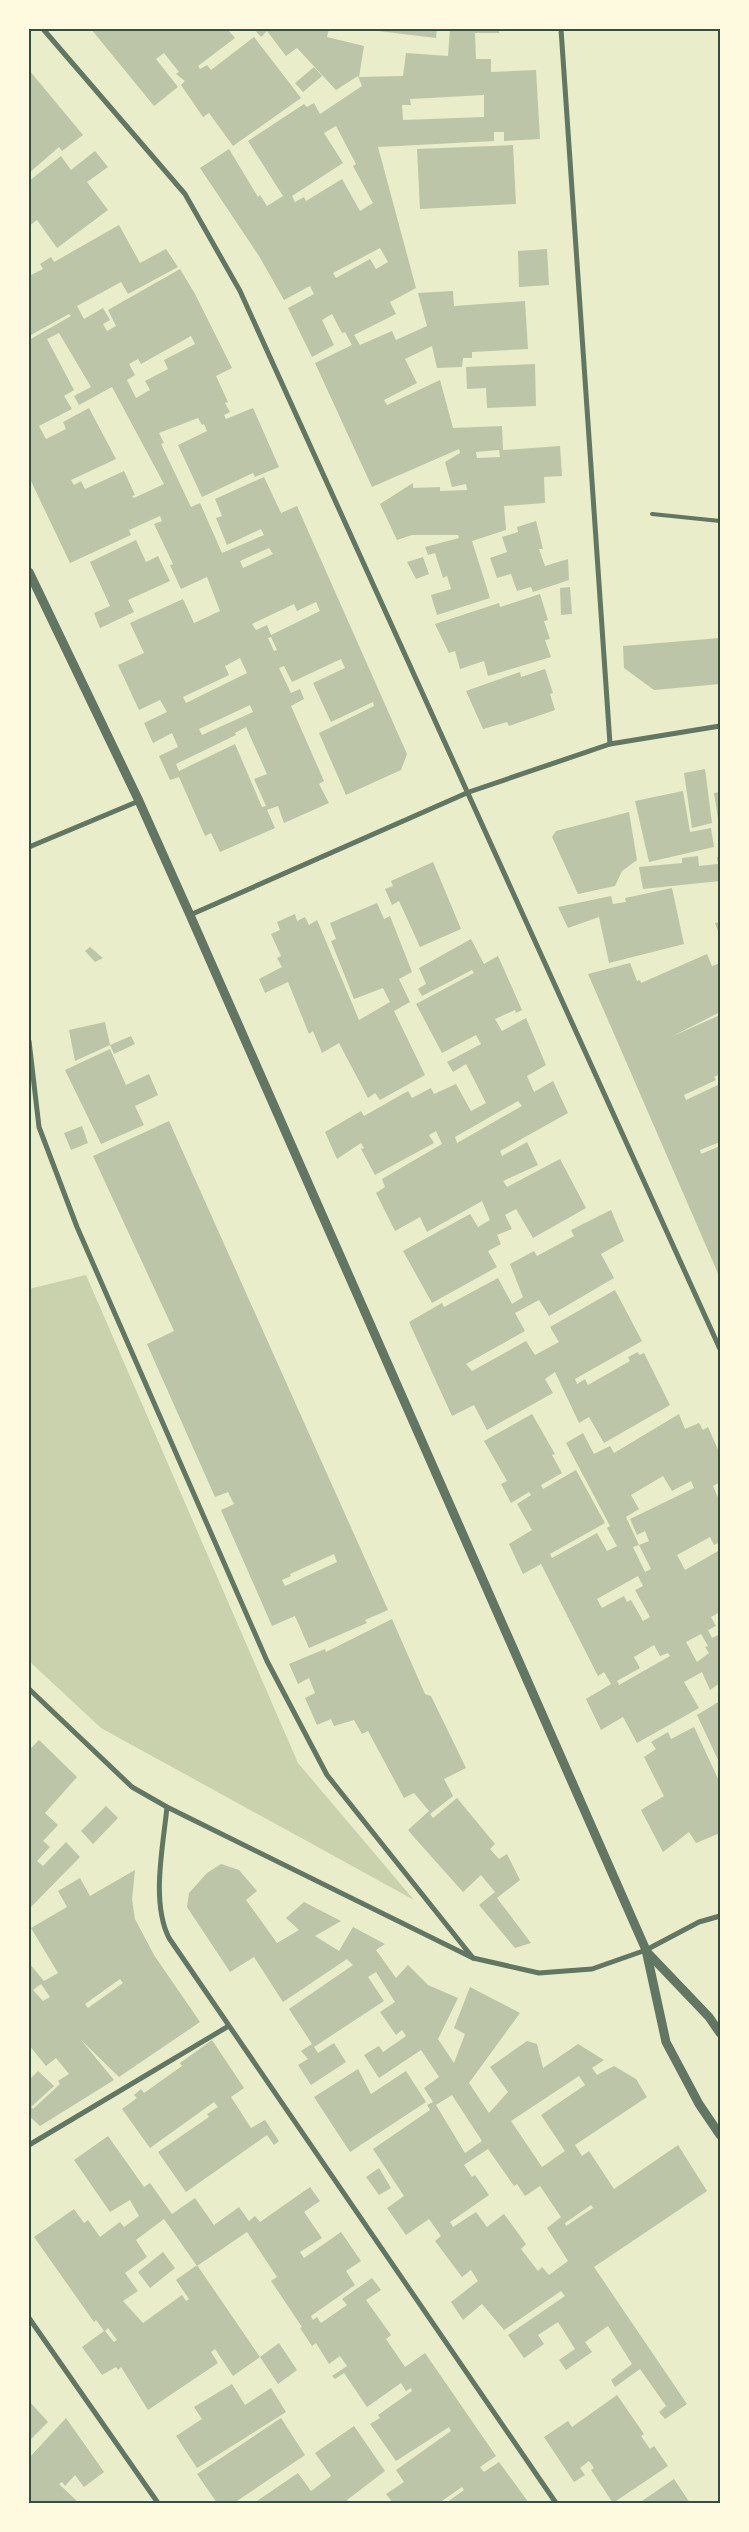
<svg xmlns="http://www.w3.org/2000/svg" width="749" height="2532" viewBox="0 0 749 2532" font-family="'Source Sans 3',sans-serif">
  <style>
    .green { fill: #cad2ad }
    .building { fill: #bcc5a7; fill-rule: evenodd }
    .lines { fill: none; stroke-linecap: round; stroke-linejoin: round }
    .service { stroke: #617663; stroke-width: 4 }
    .minor { stroke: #617663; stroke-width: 5 }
    .tertiary { stroke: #617663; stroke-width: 9 }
    .neatline { fill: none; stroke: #344e41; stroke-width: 2 }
  </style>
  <rect width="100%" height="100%" fill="#e9edc9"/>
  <path class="green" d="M86,1275L298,1763L414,1900L101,1728L29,1661V1289Z"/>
  <g class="building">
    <path d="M91,29H232L229,31L235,38L198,66L200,69L207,65L211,70L254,37L301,98L233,146L209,113L203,117L181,85L185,81L176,74L179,72L164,53L156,59L178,87L154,106Z"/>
    <path d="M254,29H329L327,37L364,46L359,77L403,76L406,53L448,56L450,29H499V33H475L476,59H491V72L536,70L540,139L504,141V132H494V141L378,147L416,288L390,302L396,314L354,335L360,345L392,331L396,340L427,326L418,293L453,291L454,306L525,301L528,349L472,352V358H463L462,367L437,368L432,346L405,359L417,383L384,400L387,405L440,380L453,428L502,426L503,450L560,446L562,476L544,477L545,503L504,506L506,530L472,541L490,598L437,615L431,595L451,589L447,576L443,578L435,553L428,555L425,547L459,538L458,535H412L397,540L380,504L413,483V488L440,487V491L467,490L466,484L452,487L445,462L460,453L459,449L372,487L315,363L352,345L345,332L342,333L332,314L322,320L334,345L312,357L288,308L314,294L310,286L284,300L259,256L200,168L229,149L258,197L260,195L267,206L283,196L248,141L304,104L307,107L314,103L320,114L362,86L358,76L336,90L297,48L286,56L267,31L261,37ZM484,95V117L403,120L402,105H411L410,99ZM336,126L356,164L353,166L373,203L360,211L342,179L306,201L304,197L295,202L292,196L343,163L324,133ZM380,248L388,262L376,269L370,259L336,278L333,273ZM499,450L500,457L477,458L476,452Z"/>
    <path d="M378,29H437L436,38L378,31Z"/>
    <path d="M314,67L322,76L303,92L295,83Z"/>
    <path d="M29,70L83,135L62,151L59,147L29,173Z"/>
    <path d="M513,145L516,204L420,209L417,149Z"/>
    <path d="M95,151L108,167L87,182L108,210L57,248L37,220L29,226V203L31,201L29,198V181L61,156L71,170Z"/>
    <path d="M119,225L140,263L166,249L178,267L128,294L121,282L77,306L84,319L103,308L110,320L103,324L107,331L116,326L108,310L180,269L195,294L232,368L216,376L228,402L225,403L230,412L224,415L226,419L253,408L279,467L255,477L253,473L202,497L178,445L207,431L204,424L202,425L198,418L159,433L164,443L161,444L191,507L200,503L222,553L264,535L261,529L227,545L216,518L222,516L215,499L264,477L281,513L297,506L407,754L401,770L346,795L319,733L374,706L373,702L331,722L313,683L345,668L341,659L292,682L284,666L279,668L291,693L300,689L304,699L291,706L324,781L319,784L329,803L284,823L278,806L267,810L275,828L220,852L211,833L205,836L179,777L170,780L159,756L178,747L172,733L153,743L144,723L167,712L160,700L139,710L118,665L144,653L130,623L183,599L194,623L220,611L207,577L181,589L170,565L173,564L154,524L162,521L160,516L129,530L131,535L70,563L29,477V340L71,316L69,314L29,336V276L43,269L40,264L51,257L54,262ZM59,333L91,387L74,396L79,405L112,387L164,484L134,498L132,496L135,495L124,471L85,489L81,481L74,485L71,480L116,459L89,408L63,422L66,429L46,439L39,426L72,409L64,396L74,390L47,339ZM191,336L195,344L164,360L168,369L145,381L150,390L136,398L127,380L135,375L129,364L138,359L141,364ZM269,548L273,554L243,568L240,561ZM316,602L320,611L271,635L267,625L256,630L252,624L294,604L297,611ZM271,637L277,650L274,651L268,638ZM240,658L247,673L186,703L183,697L229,675L225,666ZM250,705L253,712L202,735L199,729ZM246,727L267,774L254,779L266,806L262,807L235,744L179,771L176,764L236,735L235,733Z"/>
    <path d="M547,249L549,285L519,287L518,251Z"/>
    <path d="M535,364L536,406L487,408L486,388L467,389L466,367Z"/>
    <path d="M536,521L543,549H539L545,566L568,559L569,580L533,592L531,587L517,591L511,574L497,578L490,558L507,552L502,537L518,532L517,527Z"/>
    <path d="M136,540L146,562L158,556L170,581L128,600L134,612L100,628L94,613L110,606L90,562Z"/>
    <path d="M423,557L429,574L416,579L407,562Z"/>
    <path d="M570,587L572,614L561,615L560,588Z"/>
    <path d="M540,594L548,620L544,621L550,639L545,640L551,657L488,676L484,661L460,669L455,651L449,653L435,624L499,603L500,607Z"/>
    <path d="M720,638V684L654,690L624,668L623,646Z"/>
    <path d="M545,669L553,693L550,694L555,710L509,726L507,722L483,729L466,691L520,672L521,677Z"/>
    <path d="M705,769L712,823L692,828L684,773Z"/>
    <path d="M683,791L690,832L711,828L714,847L649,862L635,801Z"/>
    <path d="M720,792V825H719L714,793Z"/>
    <path d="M629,812L637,860L622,871L615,886L578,894L552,837L556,831Z"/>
    <path d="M698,856L699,866L718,864L717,857H720V881L643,889L639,867L682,863V858Z"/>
    <path d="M433,862L461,929L420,947L399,901L392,905L385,889L393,886L391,881Z"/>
    <path d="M672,888L684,944L609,963L599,917L568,928L558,907L611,896L613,904L626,902L625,898Z"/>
    <path d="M377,903L384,919L390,916L412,972L399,979L410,1002L394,1011L425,1075L380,1100L375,1093L368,1098L339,1043L322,1053L313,1031L309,1034L288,982L265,993L259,979L282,967L277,958L281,956L271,934L280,930L277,922L295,914L297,921L305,917L309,925L317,920L359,1020L390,1002L383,988L354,999L331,941L336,939L330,923Z"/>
    <path d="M720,922V937L715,923Z"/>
    <path d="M471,939L484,964L498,956L522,1010L516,1013L515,1010L495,1019L502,1031L526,1018L546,1065L527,1076L534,1092L553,1081L568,1113L500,1151L502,1156L527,1142L538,1165L503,1181L507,1187L560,1159L586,1208L533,1238L516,1209L505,1215L512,1229L497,1235L501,1244L488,1251L497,1267L432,1303L403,1251L470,1214L478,1227L490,1220L482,1201L427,1232L420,1217L395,1231L376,1193L385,1187L382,1179L442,1144L436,1131L429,1135L434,1143L375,1175L361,1149L364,1148L361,1143L337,1159L325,1132L361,1111L364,1116L408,1091L412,1098L431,1088L434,1094L456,1084L471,1111L486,1103L466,1064L453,1072L447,1062L481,1044L476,1035L442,1053L416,1004L474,973L472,970L422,996L418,989L426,984L419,968ZM518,1101L522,1106L457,1143L455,1137Z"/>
    <path d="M90,947L103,958L95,962L85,951Z"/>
    <path d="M707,954L712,966L720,963V1012L671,1037L720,1015V1074L714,1077L716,1080L684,1095L686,1100L720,1084V1142L700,1150L701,1154L720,1146V1278L588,974L630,963L637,981L640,980L641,983Z"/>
    <path d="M105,1022L110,1045L131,1036L135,1044L114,1054L110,1045L75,1061L69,1030Z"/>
    <path d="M110,1049L126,1085L149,1074L158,1095L135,1106L144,1125L101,1144L65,1070Z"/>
    <path d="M169,1121L388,1610L365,1620L367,1623L309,1648L295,1616L272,1626L221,1510L234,1504L228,1492L215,1497L158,1369L147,1344L174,1331L93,1156ZM334,1554L337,1562L285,1586L282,1580L291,1576L290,1574Z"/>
    <path d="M82,1126L88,1143L71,1150L64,1133Z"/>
    <path d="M611,1210L624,1241L601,1254L614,1278L549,1316L539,1300L515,1313L525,1331L466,1364L472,1371L526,1341L535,1355L559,1342L550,1327L615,1290L642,1341L575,1379L577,1384L585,1379L588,1385L630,1361L628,1357L638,1352L639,1355L644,1353L670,1405L604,1443L589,1417L579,1423L555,1372L545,1379L553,1393L487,1430L474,1405L452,1416L409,1322L442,1303L444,1307L498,1278L512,1304L523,1297L510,1264L534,1251L537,1256L574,1236L571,1230Z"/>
    <path d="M532,1414L555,1454L552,1455L562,1473L541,1485L543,1489L576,1470L605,1523L550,1554L552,1558L597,1533L607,1551L617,1546L607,1528L610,1526L566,1443L583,1433L594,1454L610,1446L614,1453L679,1414L685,1429L699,1423L703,1430L708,1427L720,1454V1482L713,1486L720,1502V1542L714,1545L710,1537L677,1555L685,1570L720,1550V1612L711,1617L716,1626L708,1630L712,1638L720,1634V1683L710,1690L702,1672L684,1682L699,1708L637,1743L623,1717L601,1730L586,1699L611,1684L604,1672L598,1676L541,1564L523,1574L509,1544L532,1530L517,1504L531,1495L529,1492L511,1503L501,1484L507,1481L484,1441ZM663,1476L672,1491L691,1481L694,1488L630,1519L637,1535L645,1531L649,1541L639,1545L651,1569L645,1572L633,1547L639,1545L626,1517L639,1509L631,1495ZM638,1576L643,1586L635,1590L650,1617L643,1621L631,1600L627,1602L624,1596L602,1608L597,1599ZM701,1634L708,1646L705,1647L709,1653L697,1662L686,1642ZM654,1645L660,1656L668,1653L670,1656L619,1685L617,1681L640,1668L634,1657Z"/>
    <path d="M392,1619L425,1694L431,1696L466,1768L444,1779L453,1796L430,1814L433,1818L457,1798L495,1844L490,1849L499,1859L507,1854L520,1880L497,1898L531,1943L515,1948L479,1905L495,1892L481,1875L463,1892L413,1836L408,1830L429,1811L414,1793L404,1798L368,1731L362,1734L354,1720L334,1726L331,1719L317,1725L305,1698L315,1693L309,1678L298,1684L289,1664L325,1649L326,1652Z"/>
    <path d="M720,1701V1764L697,1715Z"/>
    <path d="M694,1727L720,1783V1833L696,1843L689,1832L663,1852L641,1810L664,1796L644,1757L656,1749L651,1742L668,1732L671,1739Z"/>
    <path d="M39,1740L77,1777L45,1813L58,1825L43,1841L50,1847L37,1861L43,1866L66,1842L80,1857L29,1909V1750Z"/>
    <path d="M106,1806L118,1818L93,1844L81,1831Z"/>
    <path d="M221,1864L239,1870L257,1891L246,1900L277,1943L299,1930L286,1918L304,1902L341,1921L315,1936L339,1951L353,1927L385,1944L376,1950L396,1978L408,1965L428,1985L458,1998L438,2039L454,2063L465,2034L454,2028L470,1987L520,2013L469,2083L489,2113L508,2092L490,2067L527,2041L537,2044L543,2068L578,2044L604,2060L592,2068L597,2075L614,2066L636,2079L647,2097L575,2145L582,2156L589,2151L614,2189L678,2145L707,2191L594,2267L687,2404L665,2419L659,2412L666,2406L640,2369L615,2387L611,2380L632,2364L608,2326L585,2342L592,2352L566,2370L559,2360L575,2349L558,2322L538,2335L544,2344L524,2358L508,2335L565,2296L561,2291L504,2330L482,2304L463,2320L451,2302L478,2281L471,2270L462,2277L435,2241L441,2236L429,2219L406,2235L387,2208L404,2196L373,2149L430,2110L427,2105L433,2102L424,2088L439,2077L421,2050L379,2078L364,2055L379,2046L383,2052L406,2036L402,2030L396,2035L380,2012L395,2002L376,1972L368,1977L384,2001L314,2047L318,2053L334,2043L346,2062L311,2085L298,2065L308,2059L301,2051L312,2044L289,2009L353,1965L347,1959L283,2002L254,1957L230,1972L187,1907L189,1893L207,1873ZM579,2076L585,2085L541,2115L565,2151L542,2167L511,2121ZM452,2095L482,2141L465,2153L436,2105ZM488,2149L514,2186L517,2184L525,2196L540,2186L561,2217L547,2228L568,2261L549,2275L542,2267L538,2271L521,2249L526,2244L504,2214L487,2227L476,2212L453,2227L450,2222L489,2195L475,2175L472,2177L464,2165ZM591,2205L593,2208L566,2226L565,2223Z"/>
    <path d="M135,1870L132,1900L135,1919L154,1955L200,2022L119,2077L81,2040L114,2080L40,2126L29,2116V2080L38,2071L54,2086L31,2107L33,2109L60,2084L58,2081L69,2074L56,2058L46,2066L29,2045V1963L44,1981L58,1973L31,1928L67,1907L58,1891L80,1878L90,1896ZM120,1979L123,1983L88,2008L85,2004ZM41,1984L50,1997L43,2001L33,1990Z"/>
    <path d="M212,2040L244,2088L231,2097L251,2128L265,2120L279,2141L274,2145L267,2135L186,2192L158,2152L209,2117L207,2114L218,2107L214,2102L150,2148L122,2109L137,2098L134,2095L141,2089L144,2093L182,2066L180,2063Z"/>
    <path d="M358,2069L371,2094L406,2071L426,2102L350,2152L314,2097Z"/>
    <path d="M108,2136L144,2187L150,2183L172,2214L195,2198L214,2225L239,2207L249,2221L255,2216L260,2222L310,2187L320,2201L304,2212L322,2238L300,2252L304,2258L341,2232L361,2261L346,2271L355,2285L311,2316L313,2320L317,2317L321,2323L347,2305L342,2299L372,2278L381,2290L366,2300L391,2335L386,2339L405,2367L425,2353L496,2456L480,2467L484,2472L499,2462L529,2503H446L464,2490L462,2487L439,2503H417L416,2501L413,2503H393L386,2494L404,2482L396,2470L451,2431L449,2427L396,2461L370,2424L380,2418L378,2415L412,2391L411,2388L406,2391L401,2383L367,2407L344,2373L335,2379L332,2376L347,2366L340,2356L329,2364L316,2343L312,2346L300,2328L302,2327L271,2281L277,2277L247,2232L197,2266L164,2219L136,2240L147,2257L125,2273L138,2291L123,2301L143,2323L182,2295L186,2301L189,2299L176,2280L197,2265L260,2357L233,2376L215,2349L211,2352L218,2363L148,2410L121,2367L118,2370L116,2367L102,2375L82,2347L104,2331L96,2320L94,2322L34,2237L74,2209L84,2223L88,2220L100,2237L120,2222L124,2227L139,2216L130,2200L110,2212L74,2160ZM108,2328L117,2340L114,2342L105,2331Z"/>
    <path d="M379,2168L391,2188L379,2195L366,2177Z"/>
    <path d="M163,2252L175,2268L150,2288L138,2272Z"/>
    <path d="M279,2343L297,2370L278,2384L260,2357Z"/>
    <path d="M232,2384L245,2405L271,2388L286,2412L197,2468L176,2436L202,2419L194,2407Z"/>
    <path d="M617,2395L644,2434L641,2436L650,2449L654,2446L668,2466L613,2503L591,2470L594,2468L589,2461L580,2468L585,2475L574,2482L544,2437L568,2421L572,2427Z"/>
    <path d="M29,2401L48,2422L29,2441Z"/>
    <path d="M66,2418L104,2472L84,2487L75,2475L65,2486L62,2482L59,2484L79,2503H29V2458Z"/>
    <path d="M281,2418L305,2455L234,2503H217L197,2474Z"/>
    <path d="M354,2426L385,2471L347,2500L349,2503H254L298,2473L311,2491L331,2476L315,2453Z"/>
    <path d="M674,2479L690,2503H639Z"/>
  </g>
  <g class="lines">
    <path class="service" d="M652,514L720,521"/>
    <g class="minor">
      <path d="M43,29L185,194L240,291L720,1349"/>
      <path d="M561,29L610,744"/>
      <path d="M29,847L139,801"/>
      <path d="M190,915L469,792L610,744L720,726"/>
      <path d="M29,1041L39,1127L77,1227L267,1661L327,1775L473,1958"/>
      <path d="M29,1689L132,1787L167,1807L473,1958L539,1973L592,1969L646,1950L699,1922L720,1916"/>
      <path d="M167,1807C163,1847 151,1902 169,1938L556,2503"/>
      <path d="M29,2145L227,2027"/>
      <path d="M29,2318L158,2503"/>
    </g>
    <g class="tertiary">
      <path d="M29,572L139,801L190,915L646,1950L666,2042L699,2104L720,2135"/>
      <path d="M646,1951L709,2017L720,2033"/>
    </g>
  </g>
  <rect width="749" height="2532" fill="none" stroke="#fefae0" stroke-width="60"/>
  <rect x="30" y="30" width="689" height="2472" class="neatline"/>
</svg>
